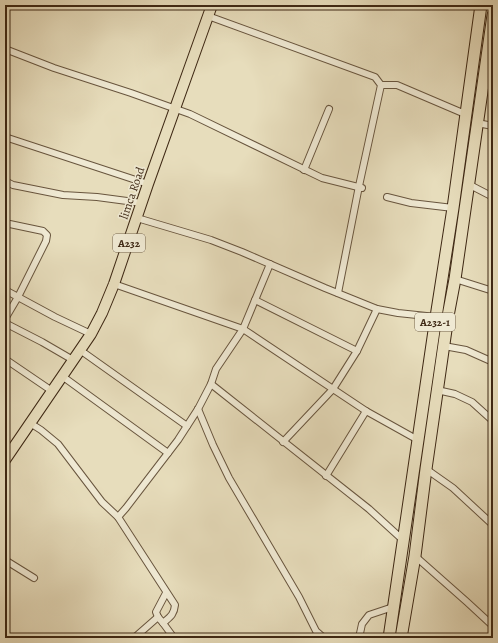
<svg xmlns="http://www.w3.org/2000/svg" width="498" height="643" viewBox="0 0 498 643" font-family="Alegreya,serif">
  <style>
    .lines { fill: none; stroke-linecap: round; stroke-linejoin: round }
    .street-casing { stroke: #68553e; stroke-width: 8 }
    .primary-casing { stroke: #3e2814; stroke-width: 12 }
    .highway-casing { stroke: #3e2814; stroke-width: 13 }
    .street { stroke: #efe9d3; stroke-width: 6 }
    .primary { stroke: #e7ddbc; stroke-width: 10 }
    .highway { stroke: #e7ddbc; stroke-width: 11 }
    .labels { text-anchor: middle; stroke-width: 3; stroke-linejoin: round; paint-order: stroke }
    .shield { fill: #efe9d3; stroke: #73624d; stroke-width: 1 }
    .shield-label { font-size: 11px; font-weight: bold; fill: #3e2814 }
    .street-label { font-size: 12px; fill: #3e2814; stroke: #efe9d3 }
  </style>
  <rect width="100%" height="100%" fill="#e7ddbc"/>
  <filter id="stains"><feTurbulence type="fractalNoise" baseFrequency=".005" numOctaves="4"/><feColorMatrix values="0 0 0 0 .2 0 0 0 0 .09 0 0 0 0 .02 0 0 0 .5 -.17"/></filter>
  <radialGradient id="worn" r=".72"><stop offset=".6" stop-color="#630" stop-opacity="0"/><stop offset="1" stop-color="#630" stop-opacity=".3"/></radialGradient>
  <g class="lines">
    <g class="street-casing">
      <g id="street">
        <path d="M208,16L375,77L381,85L359,186L338,293"/>
        <path d="M5,49L54,68L131,93L190,114L322,178L362,188"/>
        <path d="M381,85H397L465,114"/>
        <path d="M477,123L493,126"/>
        <path d="M5,137L148,184"/>
        <path d="M304,170L329,109"/>
        <path d="M5,181L13,185L63,195L97,197L142,203"/>
        <path d="M468,184L493,197"/>
        <path d="M387,197L411,203L453,208"/>
        <path d="M137,218L211,240L242,252L325,288L377,309L398,313L436,317"/>
        <path d="M5,223L43,231L47,235L46,241L18,297L5,319"/>
        <path d="M455,279L493,291"/>
        <path d="M114,284L243,329L366,411L418,440"/>
        <path d="M5,290L55,317L91,334"/>
        <path d="M255,300L357,351"/>
        <path d="M5,323L42,342L73,360"/>
        <path d="M444,346L466,350L493,362"/>
        <path d="M80,350L187,426"/>
        <path d="M5,359L52,391"/>
        <path d="M62,376L168,453"/>
        <path d="M211,384L369,509L403,540"/>
        <path d="M437,390L455,394L472,402L493,421"/>
        <path d="M198,409L213,445L229,478L299,597L316,631L324,638"/>
        <path d="M30,423L41,430L58,444L102,502L118,517L175,605C174,615 170,617 163,623L158,617L156,612L166,593"/>
        <path d="M283,442L333,389L357,351L377,309"/>
        <path d="M426,469L453,488L493,525"/>
        <path d="M326,476L366,411"/>
        <path d="M118,517L126,508L178,440L198,409L211,384L216,369L243,329L270,264"/>
        <path d="M415,556L467,602L493,626"/>
        <path d="M5,560L34,578"/>
        <path d="M163,623L174,638"/>
        <path d="M134,638L158,617"/>
        <path d="M359,638L362,624L369,615L393,607"/>
      </g>
    </g>
    <g class="primary-casing">
      <path id="primary" d="M5,460L91,334L102,313L114,284L148,184L212,5"/>
    </g>
    <g class="highway-casing">
      <g id="highway">
        <path d="M389,638L436,317L453,208L481,5"/>
        <path d="M401,638L415,556L426,469L448,316L455,279L493,15"/>
      </g>
    </g>
    <use href="#street" class="street"/>
    <use href="#primary" class="primary"/>
    <use href="#highway" class="highway"/>
  </g>
  <g class="labels">
    <g class="shield">
      <rect x="113" y="234" width="32" height="18" rx="3"/>
      <rect x="415" y="313" width="40" height="18" rx="3"/>
    </g>
    <g class="shield-label">
      <text x="129" y="247">A232</text>
      <text x="435" y="326">A232-1</text>
    </g>
    <g class="street-label">
      <text transform="translate(132 193) rotate(-71)" y="4">limca Road</text>
    </g>
  </g>
  <rect width="498" height="643" fill="none" stroke="#e7ddbc" stroke-width="20"/>
  <rect x="6" y="6" width="486" height="631" fill="none" stroke="#3e2814" stroke-width="2"/>
  <rect x="10" y="10" width="478" height="623" fill="none" stroke="#3e2814"/>
  <rect width="100%" height="100%" filter="url(#stains)"/>
  <rect width="100%" height="100%" fill="url(#worn)"/>
</svg>
